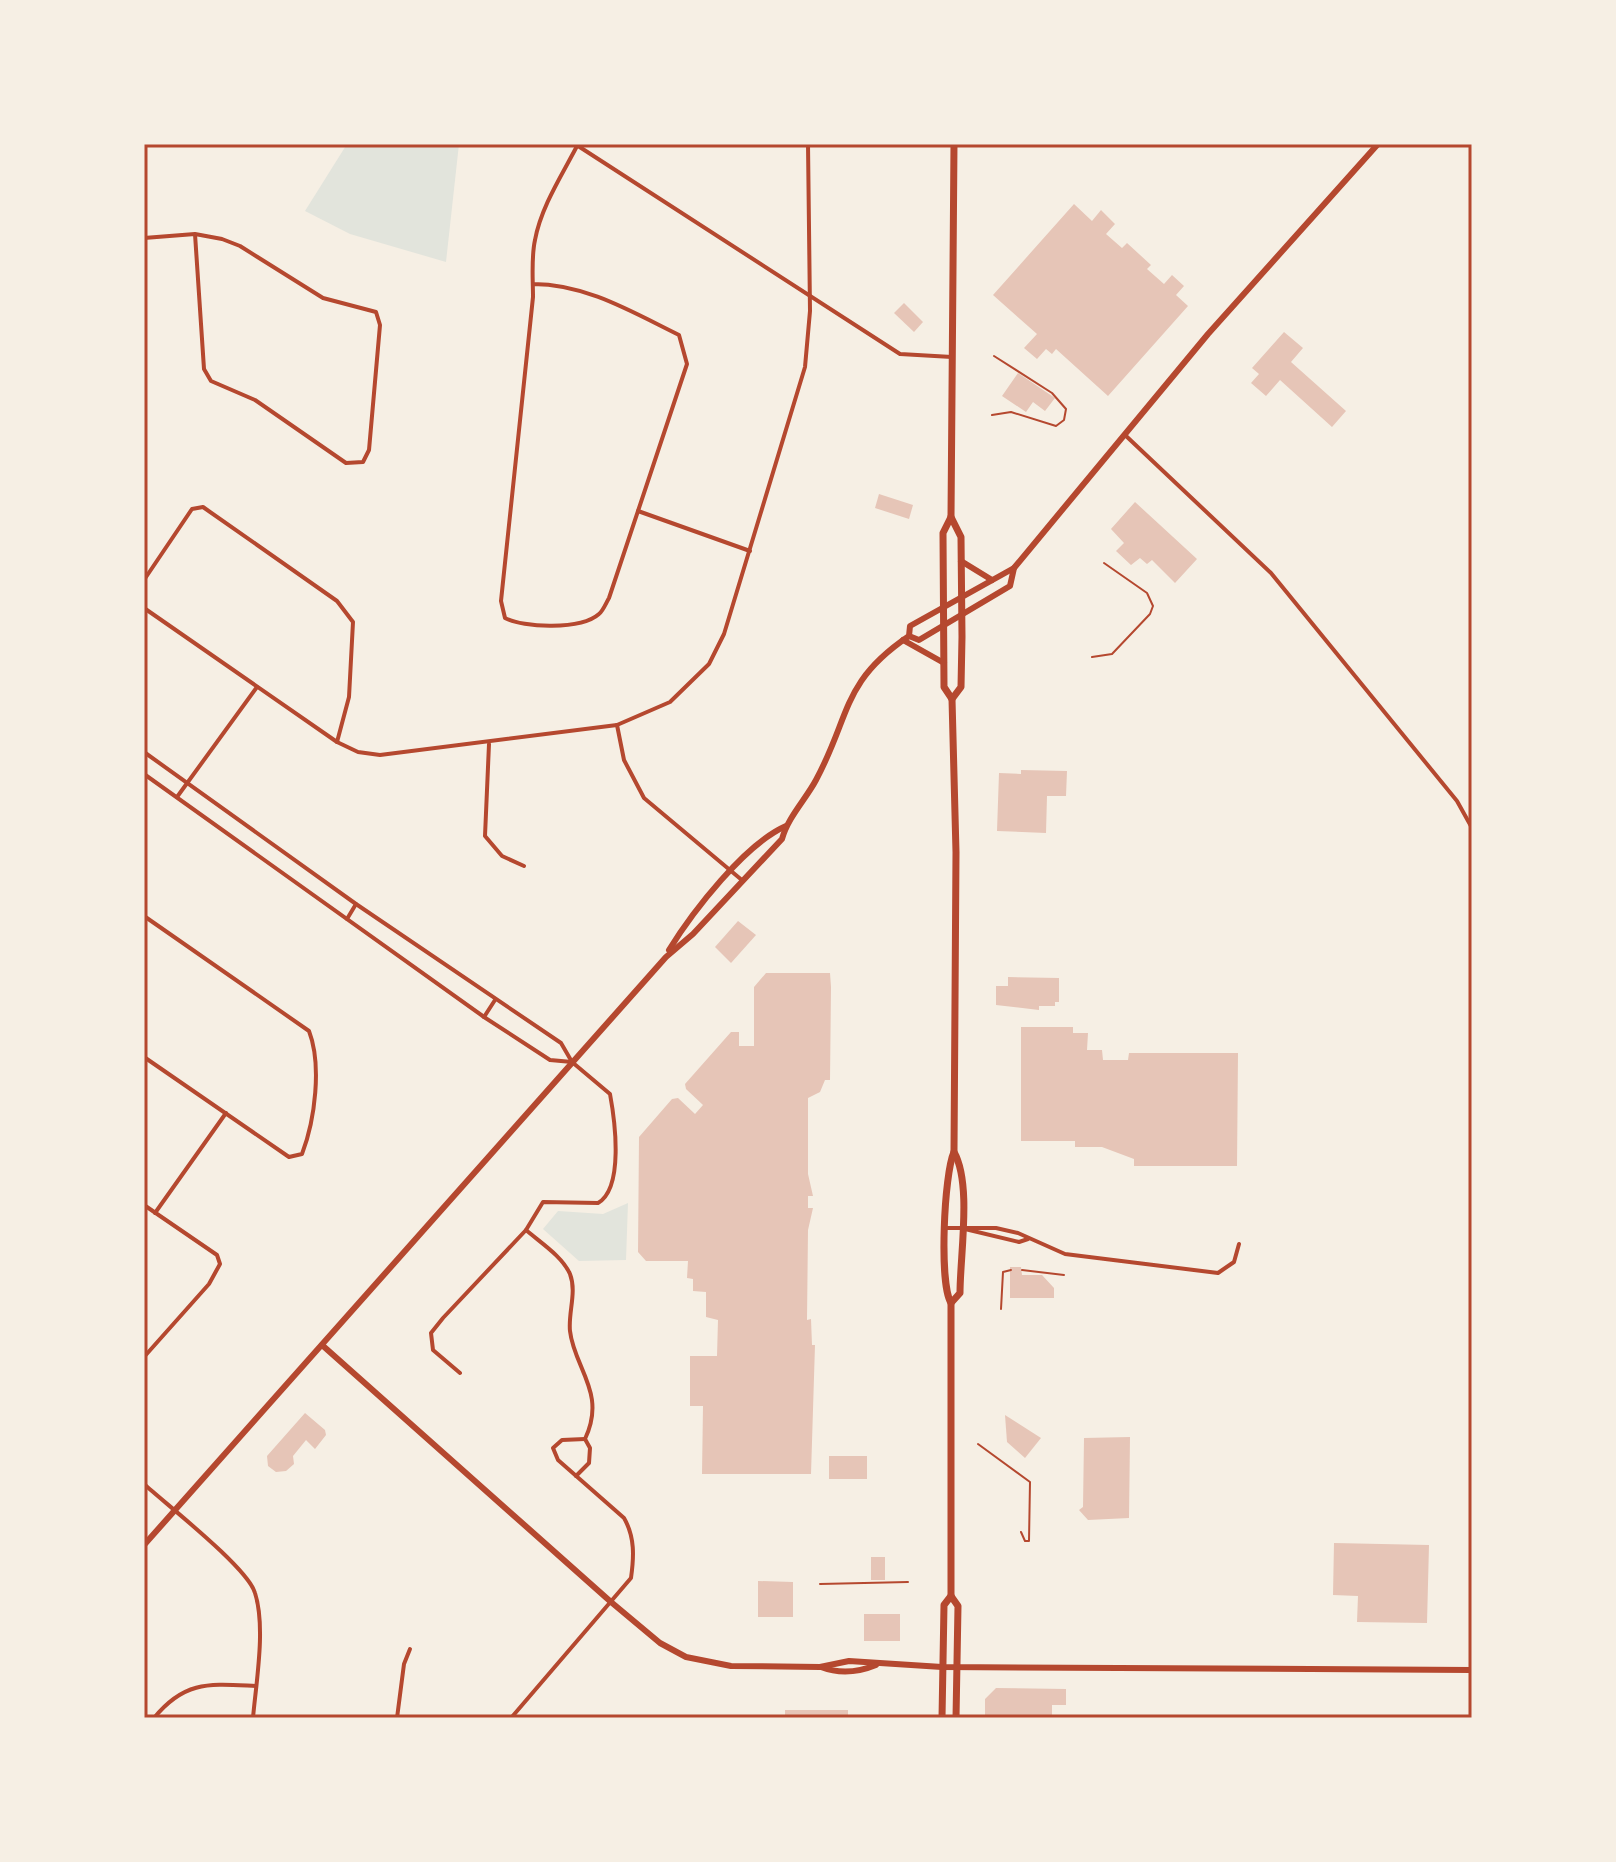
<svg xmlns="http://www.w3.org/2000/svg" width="1616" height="1862" viewBox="0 0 1616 1862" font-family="'Titillium Web',sans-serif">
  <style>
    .green { fill: #e2e4dc }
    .building { fill: #e6c5b7 }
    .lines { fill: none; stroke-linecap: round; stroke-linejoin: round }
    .service { stroke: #b5482f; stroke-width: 2 }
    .minor { stroke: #b5482f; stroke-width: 4 }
    .tertiary { stroke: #b5482f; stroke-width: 6 }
    .secondary { stroke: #b5482f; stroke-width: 6 }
    .primary { stroke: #b5482f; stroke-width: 7 }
    .neatline { fill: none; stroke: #b5482f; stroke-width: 3 }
  </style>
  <rect width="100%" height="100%" fill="#f6efe4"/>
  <g class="green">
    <path d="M347,144H459L446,262L350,234L305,211Z"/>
    <path d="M628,1203L626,1260L579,1261L543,1229L558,1211L603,1214Z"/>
  </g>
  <g class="building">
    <path d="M1074,204L1092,221L1101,210L1115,224L1106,234L1122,248L1127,243L1151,265L1147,269L1164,284L1172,275L1184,286L1176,295L1188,306L1108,396L1056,349L1052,354L1046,349L1037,359L1024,348L1037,334L993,295Z"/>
    <path d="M904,303L923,322L914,332L894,313Z"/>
    <path d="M1284,332L1303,348L1291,362L1346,411L1332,427L1280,380L1266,396L1251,383L1259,374L1252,368Z"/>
    <path d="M1018,373L1055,398L1045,411L1033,402L1026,412L1002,396Z"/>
    <path d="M879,494L913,505L909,519L875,508Z"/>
    <path d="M1135,502L1197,559L1175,583L1152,560L1147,564L1140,558L1131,565L1116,551L1124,543L1111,529Z"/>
    <path d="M1021,770L1067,771L1066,796H1047L1046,833L997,831L999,773L1021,774Z"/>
    <path d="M738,921L756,935L731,963L715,947Z"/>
    <path d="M766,973H830L831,987L830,1080H825L820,1092L808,1098V1174L813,1196H808V1208H813L808,1230L807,1320L811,1319L812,1345H815L811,1474H702L703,1406H690V1356H717L718,1320L706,1317V1292L693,1291V1279L687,1278L688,1261H646L638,1252L639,1137L672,1099L678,1098L695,1114L703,1105L686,1089L685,1084L731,1032H739V1046H754V987Z"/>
    <path d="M1008,977L1059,978V1002H1055V1006H1039V1010L996,1005V986H1008Z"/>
    <path d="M1021,1027H1073V1033H1088L1087,1050H1102L1103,1060H1128L1129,1053H1238L1237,1166H1134V1159L1102,1147H1075V1141H1021Z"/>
    <path d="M1010,1267H1021L1022,1275H1042L1054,1288V1298H1010Z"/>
    <path d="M305,1413L325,1430L326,1435L315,1449L306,1440L293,1456L294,1464L286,1471L276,1472L268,1466L267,1456Z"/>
    <path d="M1005,1415L1041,1438L1025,1458L1007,1442Z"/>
    <path d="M1130,1437L1129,1518L1088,1520L1079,1510L1083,1507L1084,1438Z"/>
    <rect x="829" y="1456" width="38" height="23"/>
    <path d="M1334,1543L1429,1545L1427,1623L1357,1622L1358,1596L1333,1595Z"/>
    <rect x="871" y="1557" width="14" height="23"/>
    <path d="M758,1581L793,1582V1617H758Z"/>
    <rect x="864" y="1614" width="36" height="27"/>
    <path d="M996,1688L1066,1689V1705H1052V1718H985V1699Z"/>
    <rect x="785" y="1710" width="63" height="8"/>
  </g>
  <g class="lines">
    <g class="service">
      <path d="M992,415L1011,412L1056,426L1064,420L1066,409L1052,393L994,356"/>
      <path d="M1092,657L1112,654L1150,614L1153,606L1147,593L1104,563"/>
      <path d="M1022,1270L1064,1275"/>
      <path d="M1001,1309L1003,1272L1011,1270"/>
      <path d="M978,1444L1030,1482L1029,1541H1025L1021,1532"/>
      <path d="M820,1584L908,1582"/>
    </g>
    <g class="minor">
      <path d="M575,144L900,354L952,357"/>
      <path d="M144,238L195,234L222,239L240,246L323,298L376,312L380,325L369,450L363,462L346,463L255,400L211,381L204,369L195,234"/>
      <path d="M533,284C586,284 632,312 679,335L687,364L609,598C606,603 603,611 599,614C581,630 523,628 505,618L501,601L533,297C533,279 531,258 535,240C541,207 562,175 577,146"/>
      <path d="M1125,435L1271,573L1457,801L1472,828"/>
      <path d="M638,511L750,551"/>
      <path d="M144,580L192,509L203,507L337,601L353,622L349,697L337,742"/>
      <path d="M144,608L337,742L358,752L380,755L617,725L670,702L709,664L724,634L805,367L810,311L808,144"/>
      <path d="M617,725L624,760L644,798L743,881"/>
      <path d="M489,744L485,836L502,856L524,866"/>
      <path d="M144,752L356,904L561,1043L572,1062L610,1094C615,1121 624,1188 598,1203L543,1202L526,1230L443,1318L431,1333L433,1350L460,1373"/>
      <path d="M144,774L484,1017L550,1060L572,1062"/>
      <path d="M177,797L257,687"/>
      <path d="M144,916L309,1031C322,1065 315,1120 302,1154L289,1157L144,1057"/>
      <path d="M347,919L356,904"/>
      <path d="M484,1017L495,1000"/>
      <path d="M144,1205L217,1255L220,1264L209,1284L144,1357"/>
      <path d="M155,1213L226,1113"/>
      <path d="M947,1228H996L1018,1233L1065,1254L1218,1273L1234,1262L1239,1244"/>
      <path d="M965,1229L1019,1242L1028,1239"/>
      <path d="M526,1230C541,1243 562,1256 570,1274C577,1292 568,1313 570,1331C574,1368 607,1393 585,1439L590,1448L589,1463L576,1476"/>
      <path d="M144,1484C167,1505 248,1568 255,1593C266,1627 256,1683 253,1718"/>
      <path d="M154,1718C185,1680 210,1684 256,1686"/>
      <path d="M397,1718L404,1664L410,1649"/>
      <path d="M511,1718L631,1578C634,1557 635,1537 624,1518L558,1460L553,1448L562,1440L585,1439"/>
    </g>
    <g class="tertiary">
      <path d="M322,1345L611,1602L660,1643L686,1657L731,1666L820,1667L849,1661L942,1667L1472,1670"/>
      <path d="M821,1667C839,1674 859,1672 876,1665"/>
    </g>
    <g class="secondary">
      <path d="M961,561L992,580"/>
      <path d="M909,636L919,640L1010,586L1014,568L1208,334L1378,144"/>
      <path d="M903,640L944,663"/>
      <path d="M669,950C693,911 745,844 786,826"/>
      <path d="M144,1545L666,957L693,934L782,839C788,817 806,799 816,780C851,715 841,682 909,636L910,626L1014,568"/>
    </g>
    <g class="primary">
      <path d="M954,144L951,517L943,533L944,687L952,699L956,852L954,1152C944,1174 939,1283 951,1303V1596L958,1606L956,1718"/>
      <path d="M951,517L961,537L962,637L961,687L952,699"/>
      <path d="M951,1303L960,1293C960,1255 972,1184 954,1152"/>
      <path d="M942,1718L944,1605L951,1596"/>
    </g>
  </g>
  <rect width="1616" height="1862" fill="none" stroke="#f6efe4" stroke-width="292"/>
  <rect x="146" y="146" width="1324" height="1570" class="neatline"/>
</svg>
